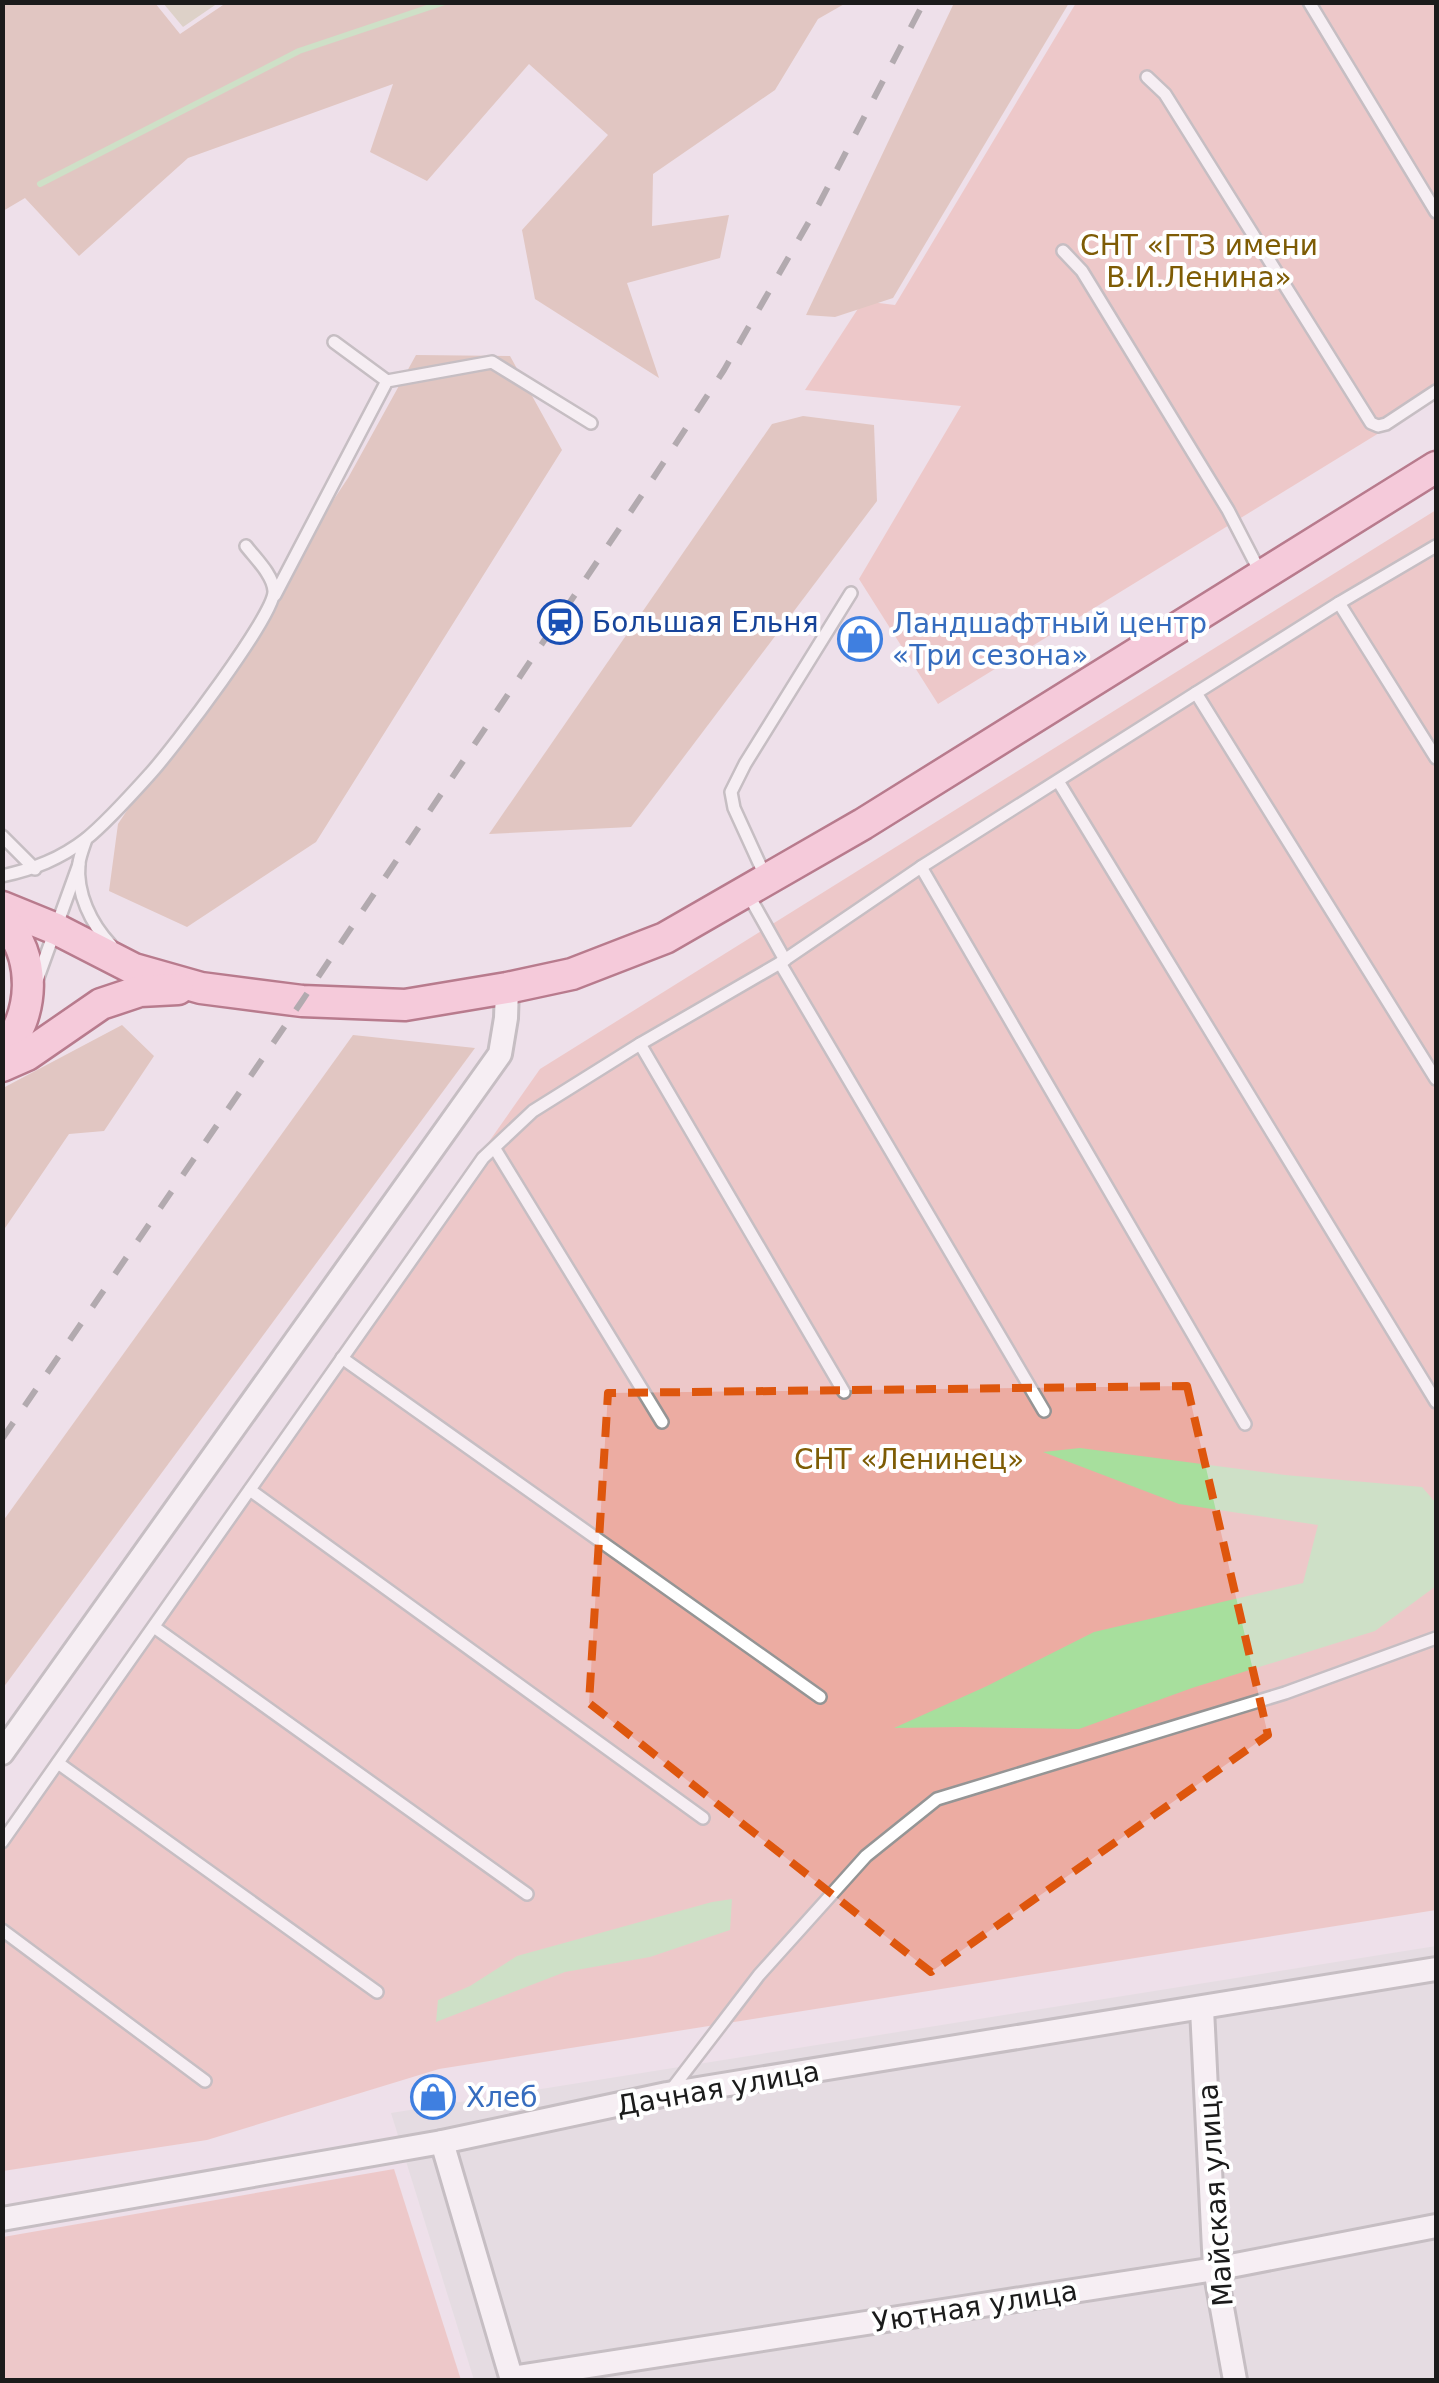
<svg xmlns="http://www.w3.org/2000/svg" width="1439" height="2383" viewBox="0 0 1439 2383" font-family="'DejaVu Sans',sans-serif">
  <style>
    .residential { fill: #d9d8da }
    .grass { fill: #ecaca2 }
    .forest { fill: #d0a792 }
    .cemetery { fill: #c8bfa0 }
    .water { fill: #a7df9d }
    .lines { fill: none; stroke-linecap: round; stroke-linejoin: round }
    .stream { stroke: #a7df9d; stroke-width: 6 }
    .service-casing { stroke: #959595; stroke-width: 16 }
    .minor-casing { stroke: #959595; stroke-width: 28 }
    .secondary-casing { stroke: #75001e; stroke-width: 35 }
    .service { stroke: #fff; stroke-width: 11 }
    .minor { stroke: #fff; stroke-width: 22 }
    .secondary { stroke: #fdafc8; stroke-width: 30 }
    .rail { stroke: #696969; stroke-width: 6; stroke-dasharray: 20 20; stroke-linecap: butt }
    .marked { fill: none; stroke: #de560d; stroke-width: 8; stroke-dasharray: 20 12; stroke-linejoin: round }
    .labels { text-anchor: middle; stroke-width: 8; stroke-linejoin: round; paint-order: stroke }
    .park-label { font-size: 28px; fill: #7e5c05; stroke: #fff }
    .transit-label { font-size: 28px; fill: #164399; stroke: #fff; text-anchor: start }
    .shop-label { font-size: 28px; fill: #366cbe; stroke: #fff; text-anchor: start }
    .street-label { font-size: 28px; fill: #1b1b1b; stroke: #fff }
  </style>
  <rect width="100%" height="100%" fill="#eee0ea"/>
  <path class="residential" d="M1436,1946V2380H474L391,2113Z"/>
  <g class="grass">
    <path d="M1076,3H1436V398L938,704L859,579L961,406L805,390L863,301L895,305Z"/>
    <path d="M1436,510V1910L439,2069L207,2140L3,2171V1834L540,1069Z"/>
    <path d="M394,2169L461,2380H3V2237Z"/>
  </g>
  <g class="forest">
    <path d="M226,3V2L846,3L818,19L775,90L653,174L652,226L729,215L720,258L627,283L659,378L535,299L522,230L608,135L529,64L427,181L370,152L393,84L188,158L79,256L25,198L3,211V3H155L180,34Z"/>
    <path d="M954,3H1069L893,298L835,317L806,315Z"/>
    <path d="M416,355L510,356L562,450L316,842L187,927L109,891L118,824L348,478Z"/>
    <path d="M803,416L874,425L877,501L631,827L489,834L772,424Z"/>
    <path d="M122,1025L154,1056L104,1131L69,1134L3,1231V1088Z"/>
    <path d="M353,1035L475,1048L3,1688V1521Z"/>
  </g>
  <path class="cemetery" d="M163,3H218L183,27Z"/>
  <g class="water">
    <path d="M1080,1448L1285,1475L1422,1487L1436,1503V1586L1375,1631L1192,1688L1079,1729L960,1727L894,1728L987,1686L1094,1632L1303,1583L1318,1525L1179,1504L1043,1452Z"/>
    <path d="M732,1899L730,1930L650,1957L565,1972L436,2022L438,2000L470,1986L517,1956L712,1902Z"/>
  </g>
  <g class="lines">
    <path class="stream" d="M40,184L299,51L445,2"/>
    <g class="service-casing">
      <g id="service">
        <path d="M1309,2L1436,212"/>
        <path d="M1147,77L1165,94L1371,423L1378,426L1386,424L1436,391"/>
        <path d="M1063,251L1082,271L1228,510L1260,572"/>
        <path d="M334,342L387,381"/>
        <path d="M275,595L387,381L492,362L591,423"/>
        <path d="M1339,603L1436,546"/>
        <path d="M1436,758L1339,603L1196,693L1436,1079"/>
        <path d="M1058,781L1436,1402"/>
        <path d="M2,836L35,869"/>
        <path d="M86,839C84,846 80,855 79,863C76,893 91,924 111,945"/>
        <path d="M921,867L1245,1424"/>
        <path d="M2,876C34,869 60,859 86,839C106,823 132,794 150,774C172,750 275,615 274,591C273,575 256,559 246,546"/>
        <path d="M766,878L734,808L731,792L745,764L851,593"/>
        <path d="M748,894L785,960"/>
        <path d="M780,963L1044,1411"/>
        <path d="M36,983L79,864"/>
        <path d="M640,1044L844,1392"/>
        <path d="M495,1149L662,1422"/>
        <path d="M342,1358L820,1697"/>
        <path d="M250,1490L703,1818"/>
        <path d="M154,1627L527,1894"/>
        <path d="M58,1763L377,1992"/>
        <path d="M2,1842L483,1158L533,1111L640,1044L780,963L921,867L1196,693"/>
        <path d="M2,1930L205,2081"/>
        <path d="M671,2090L759,1975L866,1856L937,1799L1285,1693L1436,1638"/>
      </g>
    </g>
    <g class="minor-casing">
      <g id="minor">
        <path d="M2,1753L500,1054L506,1018L507,988"/>
        <path d="M1202,2009L1215,2269L1235,2380"/>
        <path d="M442,2142L512,2380"/>
        <path d="M2,2219L442,2142L667,2094L1436,1969"/>
        <path d="M511,2378L1215,2269L1436,2226"/>
      </g>
    </g>
    <g class="secondary-casing">
      <g id="secondary">
        <path d="M2,907L56,929L134,969L201,988L302,1001L405,1005L507,988L572,974L665,938L863,824L1436,467"/>
        <path d="M2,919C38,955 35,1017 2,1053"/>
        <path d="M2,1066L27,1055L101,1004L140,991L178,989"/>
      </g>
    </g>
    <use href="#service" class="service"/>
    <use href="#minor" class="minor"/>
    <use href="#secondary" class="secondary"/>
    <path class="rail" d="M2,1439L302,1001L654,477L724,370L819,204L924,2"/>
  </g>
  <path d="M0 0H1439V2383H0ZM1187,1386L1268,1735L931,1972L589,1703L608,1393Z" fill="#eee0ea" fill-opacity=".55" fill-rule="evenodd"/>
  <path class="marked" d="M1187,1386L1268,1735L931,1972L589,1703L608,1393Z"/>
  <defs>
    <g id="station-ring" transform="scale(2.25)"><circle r="9.5" fill="#fff" stroke="#1a4fb4" stroke-width="1.5"/><path d="M-3-6H3Q5-6 5-4V2Q5 4 3 4L4.5 6H3L1.5 4h-3L-3 6H-4.5L-3 4Q-5 4-5 2V-4Q-5-6-3-6ZM-3.5-4v3h7v-3ZM-3.5 1v1.5H-2V1ZM2 1v1.5H3.5V1Z" fill="#1a4fb4"/></g>
    <g id="shop-ring" transform="scale(2.25)"><circle r="9.5" fill="#fff" stroke="#3f7fe0" stroke-width="1.5"/><path d="M-5-2.5h2.3a2.7 3.5 0 0 1 5.4 0H5L5.5 6h-11ZM-1.5-2.5h3a1.5 2.3 0 0 0-3 0Z" fill="#3f7fe0"/></g>
  </defs>
  <g fill-rule="evenodd">
    <use href="#station-ring" x="560" y="622"/>
    <use href="#shop-ring" x="860" y="639"/>
    <use href="#shop-ring" x="433" y="2097"/>
  </g>
  <g class="labels">
    <g class="park-label">
      <text x="1199" y="255">СНТ «ГТЗ имени<tspan x="1199" dy="32">В.И.Ленина»</tspan></text>
      <text x="909" y="1469">СНТ «Ленинец»</text>
    </g>
    <g class="transit-label">
      <text x="592" y="632">Большая Ельня</text>
    </g>
    <g class="shop-label">
      <text x="892" y="633">Ландшафтный центр<tspan x="892" dy="32">«Три сезона»</tspan></text>
      <text x="466" y="2107">Хлеб</text>
    </g>
    <g class="street-label">
      <text transform="translate(718 2088) rotate(-10)" y="10">Дачная улица</text>
      <text transform="translate(1215 2195) rotate(-94)" y="10">Майская улица</text>
      <text transform="translate(975 2306) rotate(-9)" y="10">Уютная улица</text>
    </g>
  </g>
  <rect width="1439" height="2383" fill="none" stroke="#1b1b1b" stroke-width="10"/>
</svg>
